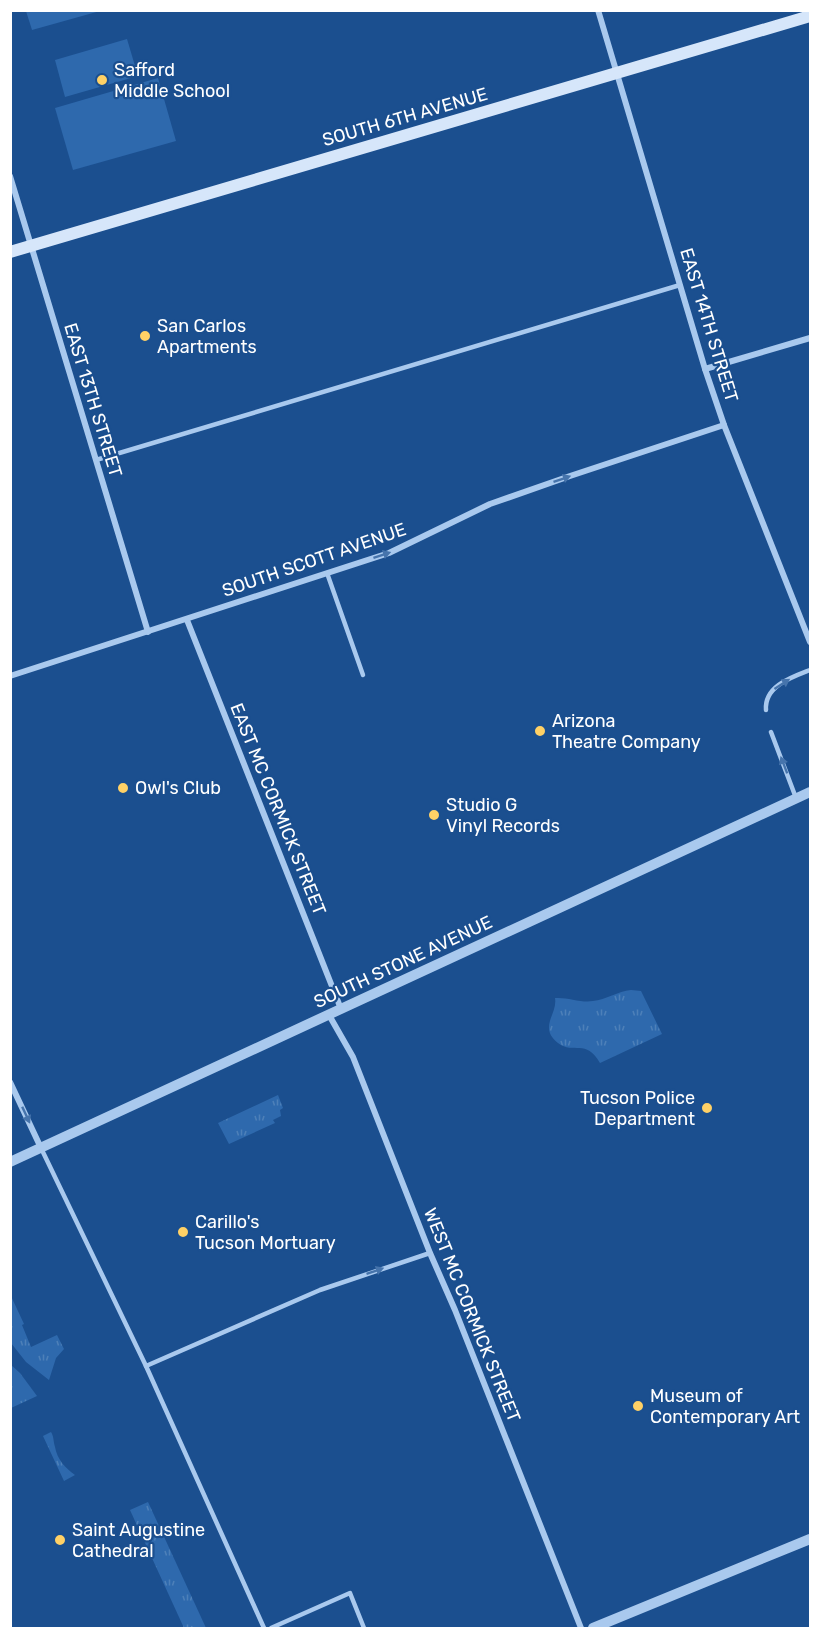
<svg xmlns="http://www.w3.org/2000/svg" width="821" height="1639" viewBox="0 0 821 1639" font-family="Rubik,sans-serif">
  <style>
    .grass { fill: url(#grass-tufts) }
    .garden { fill: #2e69ad }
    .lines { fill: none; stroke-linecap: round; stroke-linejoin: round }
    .service { stroke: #a9c9ee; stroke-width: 4.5 }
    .minor { stroke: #a9c9ee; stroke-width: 6 }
    .tertiary { stroke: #a9c9ee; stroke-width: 10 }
    .secondary { stroke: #d6e6fa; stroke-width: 12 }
    .oneway { fill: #4674ac }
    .poi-dot { fill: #ffd166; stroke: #1b4f8f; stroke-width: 2 }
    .labels { text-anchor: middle; stroke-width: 4.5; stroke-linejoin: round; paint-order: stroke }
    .poi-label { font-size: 18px; fill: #fff; stroke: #1b4f8f; text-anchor: start }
    .street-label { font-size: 18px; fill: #fff; stroke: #1b4f8f }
  </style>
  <defs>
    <pattern id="grass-tufts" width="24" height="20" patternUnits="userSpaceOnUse" patternTransform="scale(1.5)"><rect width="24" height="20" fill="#2e69ad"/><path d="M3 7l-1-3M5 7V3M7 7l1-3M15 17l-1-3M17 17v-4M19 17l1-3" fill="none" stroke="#4d80b9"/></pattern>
  </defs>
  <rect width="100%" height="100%" fill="#1b4f8f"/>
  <g class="grass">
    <path d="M631,990L641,991L662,1034L600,1063C586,1038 574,1055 558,1043C538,1027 558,1014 555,998C567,997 581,1003 593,1001C606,1000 618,991 631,990Z"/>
    <path d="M278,1095L283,1108L280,1110L281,1116L273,1120L275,1123L229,1144L218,1123Z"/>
    <path d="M10,1294L24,1324L22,1325L31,1347L57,1335L64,1349L56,1358L49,1380L26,1362L11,1343Z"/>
    <path d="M11,1365L20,1373L37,1396L11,1408Z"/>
    <path d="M51,1432C54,1437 53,1440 55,1447C57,1459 65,1468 75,1475L64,1481L43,1436Z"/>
    <path d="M148,1502L206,1628H184L130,1510Z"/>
  </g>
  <g class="garden">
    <path d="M26,11V10L100,11L32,30Z"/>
    <path d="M127,39L138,76L65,97L55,60Z"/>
    <path d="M158,78L176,141L73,170L55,108Z"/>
  </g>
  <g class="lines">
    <g class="service">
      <path d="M96,460L680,285"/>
      <path d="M327,573L363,675"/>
      <path d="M766,710C764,686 792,677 810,670"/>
      <path d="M771,732L796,798"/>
      <path d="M41,1148L146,1366L264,1628"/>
      <path d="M146,1366L320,1290L430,1253"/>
      <path d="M271,1628L350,1593L364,1628"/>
    </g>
    <g class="minor">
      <path d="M598,10L705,369L724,425L810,642"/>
      <path d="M10,176L148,632"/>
      <path d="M705,369L810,338"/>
      <path d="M187,620L341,1009"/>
      <path d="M10,676L389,553L490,504L570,476L724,425"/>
      <path d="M329,1015L353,1057L430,1253L455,1310L581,1628"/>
      <path d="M10,1082L41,1148"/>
    </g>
    <g class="tertiary">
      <path d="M10,1162L810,792"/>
      <path d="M593,1628L810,1539"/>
    </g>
    <path class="secondary" d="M10,252L810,16"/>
  </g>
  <defs><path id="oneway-solid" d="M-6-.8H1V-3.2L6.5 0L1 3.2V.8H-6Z" transform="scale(1.5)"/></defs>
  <g class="oneway">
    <use href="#oneway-solid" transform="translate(562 479) rotate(-19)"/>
    <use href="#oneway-solid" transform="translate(382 555) rotate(-18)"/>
    <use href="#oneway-solid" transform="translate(782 684) rotate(-33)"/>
    <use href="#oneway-solid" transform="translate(784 765) rotate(-111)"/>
    <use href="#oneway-solid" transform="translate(26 1115) rotate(65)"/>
    <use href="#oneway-solid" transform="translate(375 1271) rotate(-19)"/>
  </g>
  <g class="poi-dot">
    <circle cx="102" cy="80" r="6"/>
    <circle cx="145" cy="336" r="6"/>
    <circle cx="540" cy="731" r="6"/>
    <circle cx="123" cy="788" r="6"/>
    <circle cx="434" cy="815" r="6"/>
    <circle cx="707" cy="1108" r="6"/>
    <circle cx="183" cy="1232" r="6"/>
    <circle cx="638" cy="1406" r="6"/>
    <circle cx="60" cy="1540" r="6"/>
  </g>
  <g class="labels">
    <g class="poi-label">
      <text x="114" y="76">Safford<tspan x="114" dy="21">Middle School</tspan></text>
      <text x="157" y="332">San Carlos<tspan x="157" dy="21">Apartments</tspan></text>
      <text x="552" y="727">Arizona<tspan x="552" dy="21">Theatre Company</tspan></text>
      <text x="135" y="794">Owl's Club</text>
      <text x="446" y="811">Studio G<tspan x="446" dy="21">Vinyl Records</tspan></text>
      <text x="695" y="1104" text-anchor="end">Tucson Police<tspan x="695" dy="21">Department</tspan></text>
      <text x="195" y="1228">Carillo's<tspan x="195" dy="21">Tucson Mortuary</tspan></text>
      <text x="650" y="1402">Museum of<tspan x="650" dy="21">Contemporary Art</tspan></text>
      <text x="72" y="1536">Saint Augustine<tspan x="72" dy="21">Cathedral</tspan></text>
    </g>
    <g class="street-label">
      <text transform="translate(405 117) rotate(-16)" y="6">SOUTH 6TH AVENUE</text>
      <text transform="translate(709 325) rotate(73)" y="6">EAST 14TH STREET</text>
      <text transform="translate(93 400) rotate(73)" y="6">EAST 13TH STREET</text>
      <text transform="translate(314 560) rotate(-19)" y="6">SOUTH SCOTT AVENUE</text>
      <text transform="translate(278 809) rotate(68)" y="6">EAST MC CORMICK STREET</text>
      <text transform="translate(403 962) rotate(-25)" y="6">SOUTH STONE AVENUE</text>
      <text transform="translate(472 1315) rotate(68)" y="6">WEST MC CORMICK STREET</text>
    </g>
  </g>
  <rect width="821" height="1639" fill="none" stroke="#ffffff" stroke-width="24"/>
</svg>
